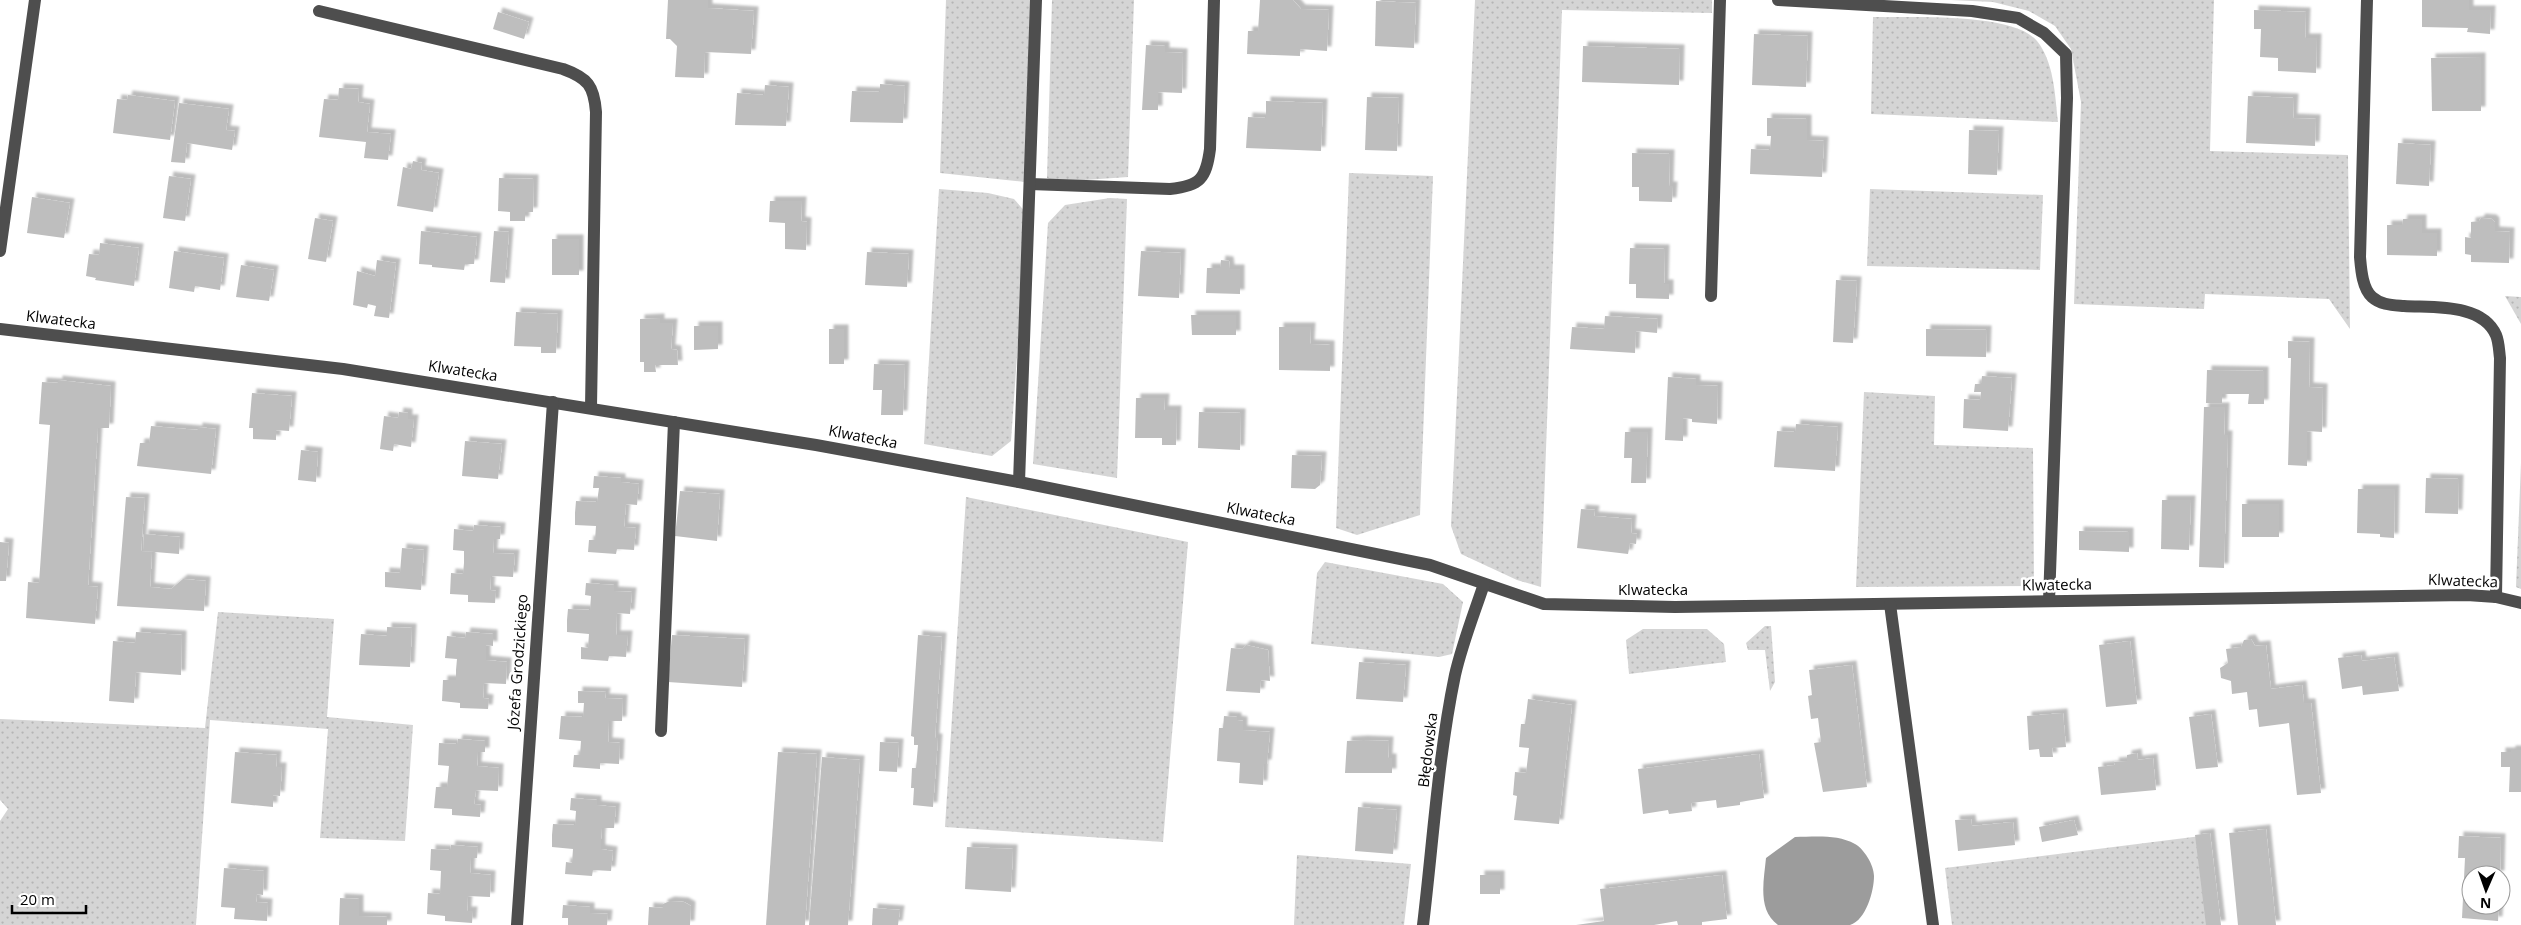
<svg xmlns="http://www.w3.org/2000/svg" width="2521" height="925" viewBox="0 0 2521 925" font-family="'Open Sans',sans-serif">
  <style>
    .grass { fill: url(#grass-dots) }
    .water { fill: #9c9c9c }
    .building { fill: #bebebe; filter: url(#shadow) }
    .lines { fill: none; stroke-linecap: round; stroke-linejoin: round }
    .minor { stroke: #4e4e4e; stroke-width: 12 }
    .labels { text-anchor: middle; stroke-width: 5; stroke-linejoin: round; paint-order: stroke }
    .street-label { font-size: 15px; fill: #000; stroke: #fff }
  </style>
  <defs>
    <pattern id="grass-dots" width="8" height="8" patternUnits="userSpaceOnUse" patternTransform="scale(1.25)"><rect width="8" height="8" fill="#d5d5d5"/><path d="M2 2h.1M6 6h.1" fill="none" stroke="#b5b5b5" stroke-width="1.8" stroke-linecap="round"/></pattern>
    <filter id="shadow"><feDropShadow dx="4.5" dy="-4.5" stdDeviation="1" flood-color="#0004"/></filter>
  </defs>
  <rect width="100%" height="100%" fill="#fff"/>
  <g class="grass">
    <path d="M946,0H1033L1026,182L940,173Z"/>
    <path d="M1052,0H1134L1128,177L1056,182L1047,178Z"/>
    <path d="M1475,0H1712V13L1562,10L1541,587L1517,580L1461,554L1451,526Z"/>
    <path d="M1951,0H2214L2210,151L2348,155L2350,329L2329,299L2205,294L2204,309L2074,304L2081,102L2071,49L2055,26L2029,11L1993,2Z"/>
    <path d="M1873,17C1911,18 2013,12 2037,41C2054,62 2055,95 2058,122L1871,114Z"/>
    <path d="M1349,173L1433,176L1420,515L1357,535L1336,528Z"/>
    <path d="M939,189L988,193L1014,199L1027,214L1011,441L992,456L924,444Z"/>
    <path d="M1870,189L2043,195L2040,270L1867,266Z"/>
    <path d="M1110,198L1127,199L1117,478L1033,464L1048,223L1065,205Z"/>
    <path d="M2505,296L2521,297V324Z"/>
    <path d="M1864,392L1935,396L1934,445L2033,448L2034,586L1856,587Z"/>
    <path d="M2521,463V589L2516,587Z"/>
    <path d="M966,497L1188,542L1163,842L945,827Z"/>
    <path d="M1325,562L1443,584L1463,602L1452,654L1439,657L1311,644L1317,573Z"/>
    <path d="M218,612L334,619L327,717L413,725L405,841L320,838L328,729L210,720L196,925H0V821L8,809L0,800V719L205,728Z"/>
    <path d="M1765,626H1771L1775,682L1770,691L1765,650H1748L1746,643Z"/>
    <path d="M1643,629H1707L1724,644L1726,662L1629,674L1626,640Z"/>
    <path d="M2201,836L2210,925H1952L1945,868Z"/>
    <path d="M1297,855L1411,864L1404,925H1294Z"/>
  </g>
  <path class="water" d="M1795,837C1814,837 1837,834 1855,844C1864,849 1874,865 1874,876C1874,891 1866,920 1850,925C1839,925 1793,925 1778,925C1757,910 1764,880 1766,858Z"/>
  <g class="building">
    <path d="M668,0H708V8L754,11L751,54L705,52L704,78L675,77L677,46L670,39H666Z"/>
    <path d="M1260,0H1293L1301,9L1329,10L1327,51L1300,49V56L1247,54L1248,31H1258Z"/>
    <path d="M2422,0H2469V10H2491L2490,34L2467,32L2468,28L2422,27Z"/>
    <path d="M1376,1L1416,3L1414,48L1375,46Z"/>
    <path d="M2254,10L2306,12L2305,38H2317L2316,73L2278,71V58L2260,57L2261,29H2254Z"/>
    <path d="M498,12L529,22L524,39L493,29Z"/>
    <path d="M1754,34L1808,36L1806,87L1752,85Z"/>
    <path d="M1146,45L1165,46V52L1183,53L1182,93L1158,92V110H1142Z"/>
    <path d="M1583,46L1680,49L1679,85L1582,82Z"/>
    <path d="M2481,57V111H2432L2431,58Z"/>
    <path d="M880,84L905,86L903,123L850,122L852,91L880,92Z"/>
    <path d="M765,85L789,87L786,126L735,125L737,93L764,95Z"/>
    <path d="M339,88L359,89L358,102L370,104L367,132L391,134L388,160L364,158L366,142L319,137L324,99L338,100Z"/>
    <path d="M128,95L175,101L170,140L113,133L117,99L127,100Z"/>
    <path d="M2248,96L2294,98L2293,118L2316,119L2315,146L2246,143Z"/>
    <path d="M1367,97L1399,98L1397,151L1365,150Z"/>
    <path d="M1266,101L1323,103L1321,151L1246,148L1248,117L1266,118Z"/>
    <path d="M179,103L229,109L226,130L235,131L232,150L187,143L185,163L171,162Z"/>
    <path d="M1767,118L1807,119V140L1824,141L1822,177L1750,174L1751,149L1770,150L1771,136H1767Z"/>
    <path d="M1969,130L1999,131L1997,175L1968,174Z"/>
    <path d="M2398,143L2431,145L2429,186L2396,184Z"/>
    <path d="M1632,153L1670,154L1669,186H1673L1672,202L1639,201V187H1632Z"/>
    <path d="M413,161L422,163L421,170L439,173L433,212L397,206L403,167L411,169Z"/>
    <path d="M169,176L191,179L185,221L163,218Z"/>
    <path d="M499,178L534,179L533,212H525V221H510V212L498,211Z"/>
    <path d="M32,197L70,203L64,238L27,233Z"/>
    <path d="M770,201H802L801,221L807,222L806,250L785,249V223L769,222Z"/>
    <path d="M315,218L333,221L326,262L308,259Z"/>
    <path d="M2481,218L2492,219L2495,222V231L2510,232L2509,263L2471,262V255L2465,254V237L2471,238V222L2479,221Z"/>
    <path d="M2403,219H2422V233H2437V256L2387,255V225H2402Z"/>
    <path d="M421,231L477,237L474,264H465L464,270L432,267V265L419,264Z"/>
    <path d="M494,231L509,232L505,283L490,282Z"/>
    <rect x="552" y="239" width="27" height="36"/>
    <path d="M100,243L139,248L134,286L95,280L96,278L86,276L89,254L99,255Z"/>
    <path d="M1630,248L1665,249L1664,284H1669V299L1636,298V284H1629Z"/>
    <path d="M174,251L224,258L220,290L195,286L194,292L169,288Z"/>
    <path d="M1141,251L1181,253L1179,298L1138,296Z"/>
    <path d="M867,252L909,254L907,287L865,285Z"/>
    <path d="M377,260L396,263L389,318L374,316L376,306L368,304L367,308L353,305L357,271L375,276Z"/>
    <path d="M1221,260L1229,261L1230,269H1240V294L1206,293L1207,268H1220Z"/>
    <path d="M241,265L274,270L269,301L236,297Z"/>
    <path d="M1836,280L1857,281L1853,343L1833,342Z"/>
    <path d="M516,312L558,314L556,353H541V347L514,346Z"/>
    <path d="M1191,315H1236V335H1192Z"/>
    <path d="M1605,316L1658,319L1657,333L1636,331L1635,353L1570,349L1572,327L1604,329Z"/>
    <path d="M660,318V323H673L671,349L677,350L678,365H655L656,372H644V362H640V319Z"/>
    <path d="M694,326H718V349L694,350Z"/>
    <path d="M1279,327H1311L1310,344L1330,345V371L1279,370Z"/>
    <rect x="829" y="329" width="15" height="35"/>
    <path d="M1926,329L1987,330L1986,357L1926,356Z"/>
    <path d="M2288,341L2310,342L2309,387L2323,388L2322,432L2307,431V466L2288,465L2291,358H2288Z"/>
    <path d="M874,364L905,365L903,415H881L882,390H873Z"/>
    <path d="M2207,370L2264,371V404H2248L2249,394H2222V403H2206Z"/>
    <path d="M1982,376L2012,378L2008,431L1963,428L1964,399L1980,400L1981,392H1974L1975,384H1981Z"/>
    <path d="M1668,377L1696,379V385L1718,386L1717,424L1692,422V419L1683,418V441L1665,440Z"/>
    <path d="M58,380L111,386L109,428H98L88,586L98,587L95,624L26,618L28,582L39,583L50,425L39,424L42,382L58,383Z"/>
    <path d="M252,393L292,396L289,431L276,430V440L253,439V428H249Z"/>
    <path d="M1136,398H1165L1164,410H1177L1176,445H1162V438H1135Z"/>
    <path d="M2204,407H2225L2224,435H2228L2224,568L2199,567Z"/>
    <path d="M399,412L408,413V419H414L411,447L394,444L393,451L380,449L384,416L398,418Z"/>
    <path d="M1199,412L1241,413L1240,450L1198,448Z"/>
    <path d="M1796,424L1838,427L1835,471L1774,467L1777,431L1795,432Z"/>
    <path d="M151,426L198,430V427L216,429L211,474L137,466L140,443H149Z"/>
    <path d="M1625,432H1648L1646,483H1631L1632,458H1624Z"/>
    <path d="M465,441L502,444L498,479L462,476Z"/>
    <path d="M301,450L318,452L316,482L298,480Z"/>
    <path d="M1292,455L1322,456L1320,485L1315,489L1291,488Z"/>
    <path d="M594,476L621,478V482L639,484L637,505L626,504L624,527L636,528L634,550L617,549L616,554L588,552L589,540H595L596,526L575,525V513L576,501L597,502L599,488H593Z"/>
    <path d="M2426,478L2459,479L2458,514L2425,513Z"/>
    <path d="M2358,489H2395L2394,538L2380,537V534L2357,533Z"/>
    <path d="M680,491L720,494L717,541L675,536Z"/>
    <path d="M126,497L145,498L141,551L152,552L150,587L171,589L183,579L206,581L204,611L117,606Z"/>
    <path d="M2162,500H2191L2189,550L2161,549Z"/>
    <rect x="2242" y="504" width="37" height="33"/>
    <path d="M1581,509L1595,510L1594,516L1632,519L1631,533L1637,534L1636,544L1630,543L1628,554L1577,548Z"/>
    <path d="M474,525L501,527L500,539H494L493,553L515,554L513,577L491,576L490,590L496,591L495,603L468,602V595L450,594L451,573L463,574L464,563V551L453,550L454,529L473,531Z"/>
    <path d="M2079,531L2129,532V552L2079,550Z"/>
    <path d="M144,534L180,537L179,554L143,551Z"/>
    <path d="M0,542L9,543L6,581H0Z"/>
    <path d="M402,548L424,550L421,590L385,587V572L400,573Z"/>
    <path d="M586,583L614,585V591L632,592L630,614L617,613L616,635H628L626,657L609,656L608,661L581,659V647L588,648L589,634L567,632V620L568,609L590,610L591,596L585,595Z"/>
    <path d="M387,627L412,628L410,667L359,665L361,634L387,636Z"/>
    <path d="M136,632L182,635L181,675L136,672L134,703L109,701L113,641L135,643Z"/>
    <path d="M466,632L493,634V646L486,645V660L507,662L506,684L484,683L483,698L489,699L488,709L460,708V703L442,701L443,680H456V670L457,659L445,658L447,636L465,638Z"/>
    <path d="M672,635L745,639L742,687L668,682Z"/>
    <path d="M918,635L942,637L935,738H938L933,807L913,805L914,788H911L912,768H916L918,745H914V737L911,736Z"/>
    <path d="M2251,639L2255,646L2266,645L2271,689L2302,685L2304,703H2311L2321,793L2297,795L2289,723L2259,727L2257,709L2249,710L2247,692L2232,694L2231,681L2221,678L2220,668L2228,663L2226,649L2241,647L2244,640Z"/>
    <path d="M2130,641L2137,704L2106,707L2099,645Z"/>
    <path d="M1246,645L1268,650L1270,681L1261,680L1260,693L1226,691L1231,648L1242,649Z"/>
    <path d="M2361,655L2362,661L2394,657L2399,691L2363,695L2362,686L2342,689L2338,658Z"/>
    <path d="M1359,662L1406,665L1403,702L1356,699Z"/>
    <path d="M1852,665L1867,787L1823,792L1814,743L1821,742L1818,718L1811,719L1808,696L1812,695L1809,670Z"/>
    <path d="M578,691L606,692L605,698L623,699L622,721H609L608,742L620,743L619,764L600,763V769L573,767L574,755H580L581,741L559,739L561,716L583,717L584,703H578Z"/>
    <path d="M1528,699L1572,705L1559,824L1514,820L1517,796L1513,795L1515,772L1526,773L1529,748L1519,747L1521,724H1525Z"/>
    <path d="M2063,713L2066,747L2052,748L2053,757H2040L2039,749L2029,750L2027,716Z"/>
    <path d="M2211,714L2218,767L2196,769L2189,717Z"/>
    <path d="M1224,716L1237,717V720L1243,721V730L1270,732L1267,764H1264L1263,785L1239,783L1240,763L1217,761L1219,728H1223Z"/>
    <path d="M458,739L485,741V752H478L477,766L499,768L498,791L476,790L474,804L481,805L480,817L452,815V809L434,808L436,787H447L449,766L438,765L439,743L457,744Z"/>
    <path d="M1363,740L1389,741L1388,758H1392V773H1345L1347,741Z"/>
    <path d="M880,742L899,743L897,772L879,771Z"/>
    <path d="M2511,750H2521V792H2509L2510,767H2501V752H2511Z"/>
    <path d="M235,752L277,755L276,767H282L280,796L273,795V807L231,803Z"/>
    <path d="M778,752L817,754L805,925H766Z"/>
    <path d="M2137,753L2138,760L2153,758L2156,790L2101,795L2098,767L2115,765L2114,762L2127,761V755Z"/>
    <path d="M1759,754L1764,798L1740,802V805L1717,808L1716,800L1691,803L1692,811L1669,814L1668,810L1643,814L1638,769Z"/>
    <path d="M822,757L860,760L848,925H809Z"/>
    <path d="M571,798L597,800V805L616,807L614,828H602L601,839V849L613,851L611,871L593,870L592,876L565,874L566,862L572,863L573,849L552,847V835L553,824L575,825L576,811L570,810Z"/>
    <path d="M1358,807L1397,810L1393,854L1355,851Z"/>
    <path d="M1971,819L1972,826L2013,822L2015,845L1958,851L1955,820Z"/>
    <path d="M2074,820L2078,835L2042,842L2039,827Z"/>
    <path d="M2266,829L2276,925H2238L2229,833Z"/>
    <path d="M2210,833L2221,925H2206L2195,835Z"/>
    <path d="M2459,836L2501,838L2500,875H2471V905H2499L2498,921L2462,918L2465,858H2458Z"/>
    <path d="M451,845L478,847L477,858H471L470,873L491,875L490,897L468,896L467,911H473L472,923L445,921V916L427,914L428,893L440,894L441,871L430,870L431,849L450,850Z"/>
    <path d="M967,847L1013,849L1011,892L965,889Z"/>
    <path d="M224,868L264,871L263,895L257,894L256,902L268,903L267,921L234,919L235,908L221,907Z"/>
    <rect x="1480" y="875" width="20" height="19"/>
    <path d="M1722,875L1727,919L1702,922V925H1678L1677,921L1654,925H1576L1604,921L1600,889Z"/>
    <path d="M340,898L359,899V916L387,917V925H339Z"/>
    <path d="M670,901L684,902L691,906L690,925H648L649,907L663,908V904Z"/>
    <path d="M563,905L590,907V913L608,914L607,925H568V918H562Z"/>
    <path d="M873,908L900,910L898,925H872Z"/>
  </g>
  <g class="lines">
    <g class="minor">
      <path d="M1778,0L1972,11L2018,18L2044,33L2066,54L2067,98L2049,601"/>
      <path d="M2367,0L2360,257C2361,268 2362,288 2372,297C2381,305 2392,305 2404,306C2433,308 2482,303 2496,335C2499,342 2499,351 2500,358L2496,597"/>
      <path d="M319,11L563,69C588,78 594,86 596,112L591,407"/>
      <path d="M1030,184L1170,189C1200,186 1206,179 1210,149L1214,0"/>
      <path d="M0,251L35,0"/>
      <path d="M1711,296L1720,0"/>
      <path d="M0,329L343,369L816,445L1019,482L1430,565L1544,604L1675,607L2467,595L2496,597L2521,603"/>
      <path d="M1019,482L1036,0"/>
      <path d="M1890,604L1933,925"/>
      <path d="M661,731L674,422"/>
      <path d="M517,925L553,402"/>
      <path d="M1423,925C1433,842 1438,757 1455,675C1462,644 1474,614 1484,584"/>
    </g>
  </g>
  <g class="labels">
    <g class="street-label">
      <text transform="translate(61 320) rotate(7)" y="5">Klwatecka</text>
      <text transform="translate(463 371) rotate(9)" y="5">Klwatecka</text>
      <text transform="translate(863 437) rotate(11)" y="5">Klwatecka</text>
      <text transform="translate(1261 514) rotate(11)" y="5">Klwatecka</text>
      <text transform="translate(2463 581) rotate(2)" y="5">Klwatecka</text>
      <text transform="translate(2057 585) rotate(-1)" y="5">Klwatecka</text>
      <text x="1653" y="595">Klwatecka</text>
      <text transform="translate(518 662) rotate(-86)" y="5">Józefa Grodzickiego</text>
      <text transform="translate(1428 750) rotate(-83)" y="5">Błędowska</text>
    </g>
  </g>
  <g transform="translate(2486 890) rotate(182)"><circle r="24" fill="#ffffff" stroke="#999999"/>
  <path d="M0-4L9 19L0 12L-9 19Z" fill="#000000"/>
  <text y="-8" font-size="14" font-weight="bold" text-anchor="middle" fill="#000000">N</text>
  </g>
  <path d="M12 905v8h74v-8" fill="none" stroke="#000000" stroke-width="2.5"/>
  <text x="20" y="905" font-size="15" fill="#000000" stroke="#ffffff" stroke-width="4" paint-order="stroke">20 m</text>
</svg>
